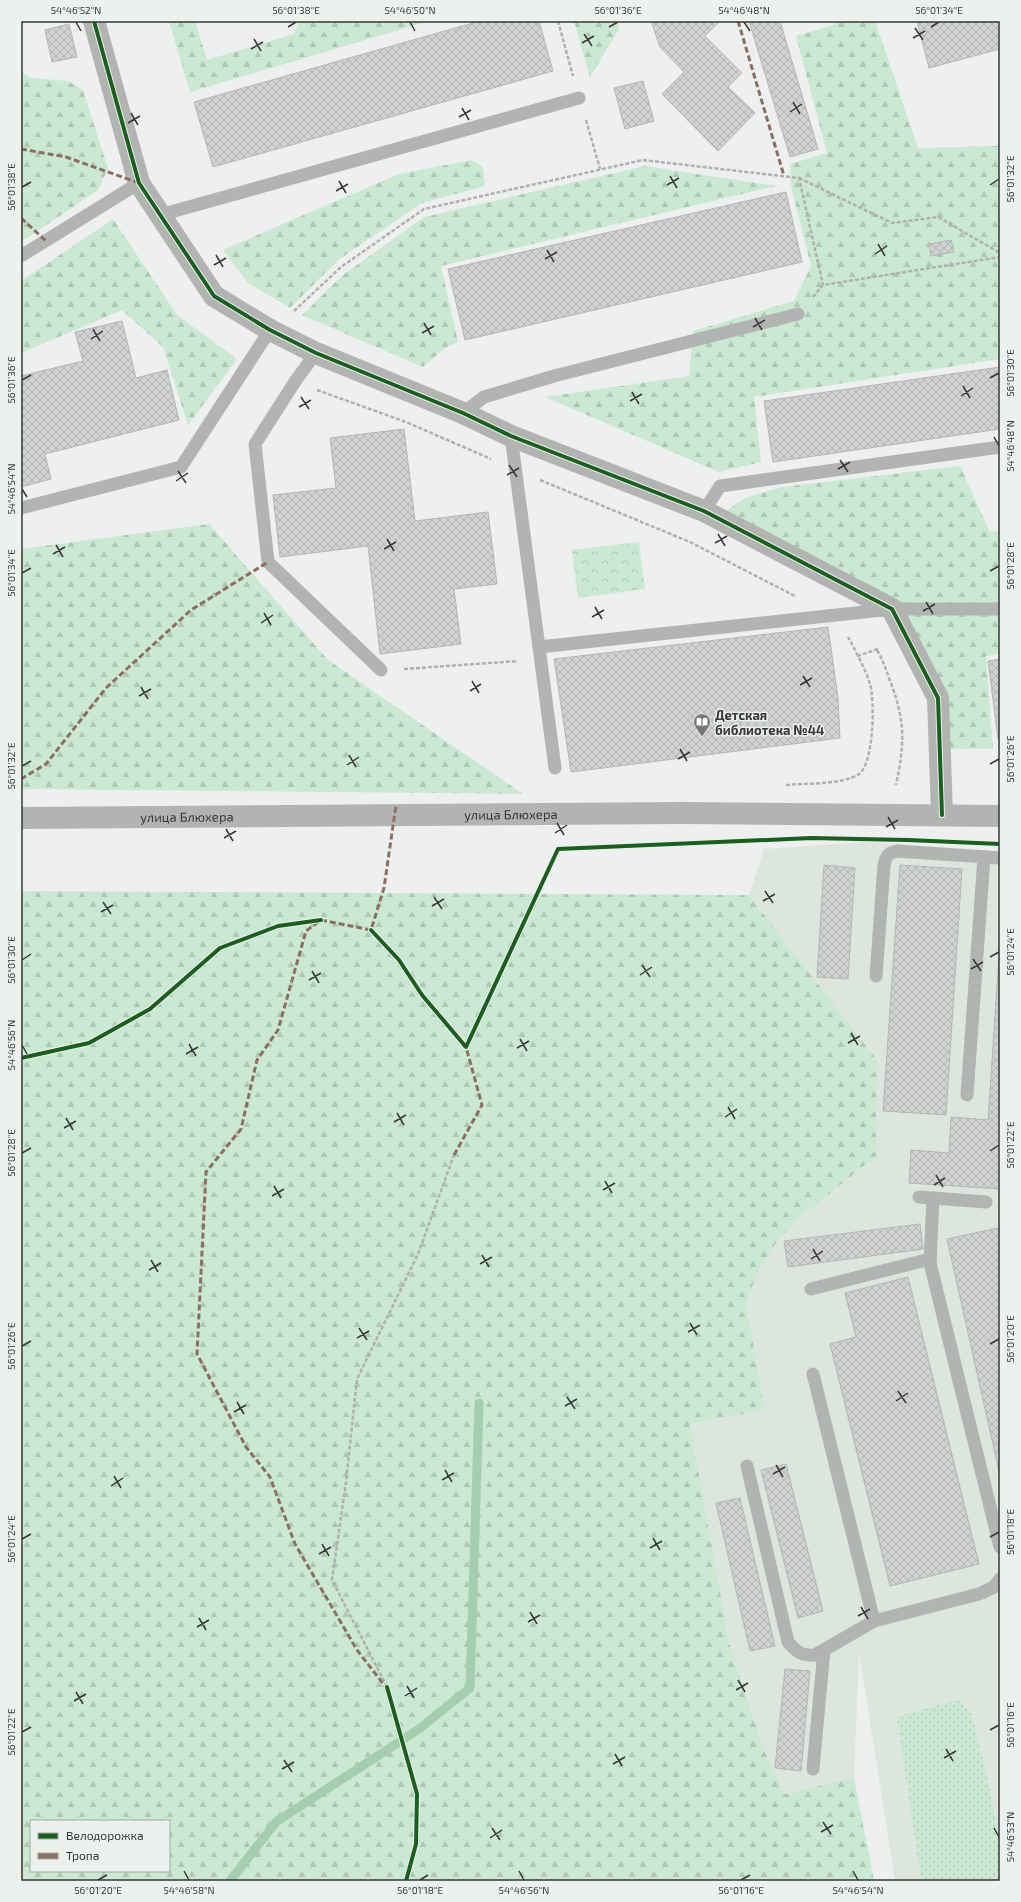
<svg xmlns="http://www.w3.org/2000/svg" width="1021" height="1902" viewBox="0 0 1021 1902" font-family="'Exo 2',sans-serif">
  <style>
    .built { fill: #dde5df }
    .grass { fill: url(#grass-dots) }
    .forest { fill: url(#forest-firs); fill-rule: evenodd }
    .park { fill: url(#park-crowns) }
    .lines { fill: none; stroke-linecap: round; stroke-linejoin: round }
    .stream { stroke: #a5ceb1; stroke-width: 9 }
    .building { fill: url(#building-cross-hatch); stroke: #b3b6b4 }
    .path { stroke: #b0b0af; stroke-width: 2.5; stroke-dasharray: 4 2; stroke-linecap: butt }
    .lane { stroke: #b2b4b2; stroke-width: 13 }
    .street { stroke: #b2b4b2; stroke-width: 22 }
    .quiet { stroke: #8d6e63; stroke-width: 3; stroke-dasharray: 6 3; stroke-linecap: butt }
    .cycleway-casing { stroke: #ecf1ee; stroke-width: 6 }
    .cycleway { stroke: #1b5e20; stroke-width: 4 }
    .ticks { fill: none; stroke: #363736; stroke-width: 1.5 }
    .labels { text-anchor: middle; stroke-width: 3; stroke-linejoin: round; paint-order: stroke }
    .poi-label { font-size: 13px; font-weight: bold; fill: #363736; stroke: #ecf1ee; text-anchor: start }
    .street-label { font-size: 13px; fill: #363736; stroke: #ecf1ee }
    .neatline { fill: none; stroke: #363736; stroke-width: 1.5 }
    .ticks-label { font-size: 10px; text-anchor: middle; fill: #363736 }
  </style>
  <defs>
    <pattern id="grass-dots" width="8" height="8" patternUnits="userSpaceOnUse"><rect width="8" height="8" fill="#cbe8d3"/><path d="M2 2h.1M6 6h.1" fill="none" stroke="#afc8b6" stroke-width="1.8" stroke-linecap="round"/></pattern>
    <pattern id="forest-firs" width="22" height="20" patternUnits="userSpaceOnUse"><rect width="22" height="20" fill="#cbe8d3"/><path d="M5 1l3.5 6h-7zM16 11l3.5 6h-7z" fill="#afc8b6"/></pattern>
    <pattern id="park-crowns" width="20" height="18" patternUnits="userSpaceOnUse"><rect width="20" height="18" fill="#cbe8d3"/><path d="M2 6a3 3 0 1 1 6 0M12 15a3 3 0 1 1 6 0" fill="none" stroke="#afc8b6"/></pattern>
    <pattern id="building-cross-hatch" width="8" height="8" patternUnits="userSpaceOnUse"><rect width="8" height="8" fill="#cfd2d0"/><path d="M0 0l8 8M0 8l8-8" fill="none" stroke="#b2b5b3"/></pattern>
  </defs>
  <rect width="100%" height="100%" fill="#edf0ee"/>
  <path class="built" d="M865,842L1000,851V1881H895L859,1651L854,1778L784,1794L764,1750L729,1642L690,1423L765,1410L746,1303L759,1269L776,1243L803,1215L876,1156L877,1060L749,895L764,849Z"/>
  <path class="grass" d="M957,1700L972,1714C979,1746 1009,1856 997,1881H921L897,1717Z"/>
  <g class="forest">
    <path d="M169,21H195L207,60L294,34L299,21H429L190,92Z"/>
    <path d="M574,21H617L619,29L590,77Z"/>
    <path d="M846,21H875L918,148L1000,146V359L754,397L761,462L719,472L545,397L689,376L693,331L794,301L811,266L791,186L790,164L827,153L796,36Z"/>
    <path d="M21,72L31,78L68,81L83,90L108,169L98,190L21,242Z"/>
    <path d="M472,160L483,167L485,186L422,203L337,261L290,308L248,283L223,250L399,174Z"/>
    <path d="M645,166L776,186L441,266L458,342L445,348L423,367L302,315L343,275L424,217Z"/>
    <path d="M113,219L177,315L237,359L188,425L163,347L122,310L21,353V281Z"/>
    <path d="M960,466L990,532L1000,531V654L986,656L993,749H949L946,700L911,622L723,513L745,498L782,487Z"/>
    <path d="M209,524L328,660L523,794L21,789V549Z"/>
    <path d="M21,891L749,895L877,1060L876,1156L803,1215L776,1243L759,1269L746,1303L765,1410L690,1424L729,1642L764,1750L784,1794L854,1778L874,1881H21ZM31,1821H169V1871H31Z"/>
  </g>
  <path class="park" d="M639,542L645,589L578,598L572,550Z"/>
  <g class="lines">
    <path class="stream" d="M230,1881L276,1822L419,1729L470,1688L479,1403"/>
  </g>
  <g class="building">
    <path d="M480,21H539L553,71L213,167L194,102Z"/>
    <path d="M651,21H717L718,23L705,36L742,73L728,87L755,113L718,151L662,94L684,72L660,47Z"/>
    <path d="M749,21H780L818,149L790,157Z"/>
    <path d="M917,21H1000V49L929,68Z"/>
    <path d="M69,24L77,57L52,62L45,30Z"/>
    <path d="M643,81L654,121L625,129L614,88Z"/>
    <path d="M786,192L802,262L465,340L448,269Z"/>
    <path d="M951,240L954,252L931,256L929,244Z"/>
    <path d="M122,321L136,378L167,370L179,420L45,454L51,479L21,487V376L83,361L75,332Z"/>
    <path d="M1000,367V429L773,462L764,401Z"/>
    <path d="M404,429L415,521L488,512L497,584L454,589L461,644L380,654L368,546L280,557L273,495L336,488L330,438Z"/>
    <path d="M828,627L838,698L840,738L571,772L554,659Z"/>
    <path d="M1000,659V738L998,739L988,661Z"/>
    <path d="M824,865L855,868L848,979L817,977Z"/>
    <path d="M900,865L962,869L946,1115L883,1111Z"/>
    <path d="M1000,941V1189L909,1183L911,1150L949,1153L951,1117L988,1120Z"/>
    <path d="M920,1224L923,1249L788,1267L784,1241Z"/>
    <path d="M998,1228L1000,1238V1476L947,1239Z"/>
    <path d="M908,1277L979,1564L890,1586L830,1344L856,1337L845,1293Z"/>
    <path d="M786,1464L823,1611L798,1618L761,1470Z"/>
    <path d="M740,1498L775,1646L750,1651L716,1503Z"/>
    <path d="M785,1669L810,1671L801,1771L775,1768Z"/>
  </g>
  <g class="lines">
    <g class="path">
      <path d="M558,21L573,76"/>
      <path d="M586,120L600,169"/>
      <path d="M799,178L892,223L938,217L1000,253"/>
      <path d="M813,297L823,285L1000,257"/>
      <path d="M294,311L341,267L424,209L643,160L799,178L823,285"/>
      <path d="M317,390L406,422L491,459"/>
      <path d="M540,480L690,542L795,596"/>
      <path d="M877,650C884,662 887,673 892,686C906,725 904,746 896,785"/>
      <path d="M857,656L878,649"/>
      <path d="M404,669L518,661"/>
      <path d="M786,785C806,783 843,785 859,774C874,763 875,701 870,684C866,671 855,649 848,637"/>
      <path d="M387,1687L332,1580L346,1482L357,1379L418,1254L454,1155"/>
    </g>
    <g class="lane">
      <path d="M160,215L579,98"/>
      <path d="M21,256L139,183"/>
      <path d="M316,353L296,380L255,444L268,562L381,670"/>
      <path d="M463,413L484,397L554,376L798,314"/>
      <path d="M511,436L555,768"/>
      <path d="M21,508L181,467L270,330"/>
      <path d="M704,511L720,486L1000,447"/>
      <path d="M539,647L892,609H1000"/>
      <path d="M876,976L884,865C886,856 888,853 897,851L1000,858"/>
      <path d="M967,1095L984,857"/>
      <path d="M919,1197L986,1202"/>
      <path d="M933,1198L930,1263L1000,1547"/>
      <path d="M811,1289L930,1259"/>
      <path d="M813,1374L874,1621L979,1594L994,1587L1000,1579"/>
      <path d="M747,1466L788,1642C797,1652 801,1656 815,1655L874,1621"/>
      <path d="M813,1769L824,1650"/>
    </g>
    <g class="street">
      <path d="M94,21L139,183L214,296L270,330L316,353L463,413L511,436L704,511L892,609L938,698L942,815"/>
      <path id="s1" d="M21,818L682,813L1000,816"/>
    </g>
    <g class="quiet">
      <path d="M738,21L784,176"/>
      <path d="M21,149L66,157L139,183"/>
      <path d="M21,218L46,241"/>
      <path d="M21,779L46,764L106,688L191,610L268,562"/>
      <path d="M454,1155L482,1105L466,1047"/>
      <path d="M388,1690L357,1650L295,1544L270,1477L246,1447L197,1354L206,1172L241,1129L257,1060L278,1030L306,931L321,920L371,930L384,888L396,805"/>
    </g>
    <g class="cycleway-casing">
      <g id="cycleway">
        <path d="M94,21L139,183L214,296L270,330L316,353L463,413L511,436L704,511L892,609L938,698L942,815"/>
        <path d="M371,930L399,960L422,995L466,1047L558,849L811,838L908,840L1000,844"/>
        <path d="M21,1058L89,1043L150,1009L220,948L278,926L321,920"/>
        <path d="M387,1687L417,1794L416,1844L406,1881"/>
      </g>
    </g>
    <use href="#cycleway" class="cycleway"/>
  </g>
  <path class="ticks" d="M76,22L81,31M410,22L415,31M744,22L750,31M288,27L296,22M609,27L618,22M931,27L939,22M915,28L923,40M584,34L592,46M913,38L925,31M254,39L261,51M582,43L594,36M251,49L263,42M793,102L800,114M462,108L469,120M790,112L802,104M131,113L138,125M459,117L471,110M128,123L140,116M670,176L677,188M339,181L346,193M667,185L679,178M990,185L999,179M22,187L31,182M336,191L348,184M878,244L885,256M547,250L554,262M875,254L887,246M216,255L223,267M545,259L557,252M214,265L226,258M755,318L762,330M424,323L431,335M753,327L765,320M93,329L100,341M422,333L434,326M91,339L103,331M990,378L999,373M22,380L31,375M963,386L970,398M632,392L639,404M961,396L973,388M301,397L309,409M630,401L642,394M299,407L311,400M994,437L999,446M840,460L848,472M509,465L517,477M838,469L850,462M178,471L186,483M507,475L519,468M176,481L188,473M22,489L27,497M718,534L725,546M387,539L394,551M715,543L727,536M56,545L63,557M384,549L396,542M53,554L65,547M990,571L999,566M22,573L31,568M926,602L933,614M595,607L602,619M923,611L935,604M264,613L271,625M592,617L604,610M261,623L273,615M803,676L810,687M472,681L479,693M800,685L812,678M141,687L148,699M470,691L481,684M139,696L151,689M680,749L687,761M349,755L356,767M678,759L690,752M990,764L999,759M347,765L359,757M22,766L31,761M888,817L895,829M557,823L564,835M886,827L898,820M226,829L233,841M555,833L567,825M224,838L236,831M765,891L773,903M434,897L442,909M763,901L775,894M103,902L111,914M432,906L444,899M101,912L113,905M990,957L999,952M973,959L981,971M22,960L31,954M642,965L650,977M971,969L983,962M312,971L319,983M640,975L652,967M309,980L321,973M851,1033L858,1045M520,1039L527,1051M848,1043L860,1036M189,1044L196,1056M22,1045L27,1054M517,1048L529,1041M186,1054L198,1047M728,1107L735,1119M397,1113L404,1125M725,1117L737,1109M66,1118L73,1130M394,1122L406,1115M64,1128L76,1121M990,1151L999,1145M22,1153L31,1148M936,1175L943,1187M605,1181L612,1193M934,1185L945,1178M274,1186L281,1198M603,1190L615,1183M272,1196L284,1189M813,1249L820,1261M482,1255L489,1267M811,1259L823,1251M151,1260L158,1272M480,1264L492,1257M149,1270L161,1263M690,1323L697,1335M359,1328L367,1340M688,1332L700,1325M357,1338L369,1331M990,1344L999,1339M22,1346L31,1341M898,1391L906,1403M567,1397L575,1409M896,1401L908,1393M237,1402L244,1414M565,1406L577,1399M234,1412L246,1405M776,1465L783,1477M445,1470L452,1482M773,1474L785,1467M114,1476L121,1488M442,1480L454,1473M111,1486L123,1478M990,1537L999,1532M653,1538L660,1550M22,1539L31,1534M322,1544L329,1556M650,1548L662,1541M319,1554L331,1547M861,1607L868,1619M530,1612L537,1624M858,1616L870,1609M199,1618L206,1630M528,1622L540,1615M197,1627L209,1620M738,1680L745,1692M407,1686L414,1698M736,1690L748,1683M76,1692L83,1704M405,1696L417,1688M74,1701L86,1694M990,1730L999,1725M22,1732L31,1727M946,1749L953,1761M615,1754L622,1766M944,1758L956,1751M284,1760L292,1772M613,1764L625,1757M282,1769L294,1762M823,1822L831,1834M492,1828L500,1840M994,1828L999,1837M821,1832L833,1825M490,1838L502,1830M184,1871L189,1880M519,1871L524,1880M853,1871L858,1880M98,1880L107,1875M420,1880L428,1875M741,1880L750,1875"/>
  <defs>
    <g id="library-pin" transform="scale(0.9)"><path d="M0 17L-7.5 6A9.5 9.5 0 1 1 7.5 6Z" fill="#767876" stroke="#ecf1ee"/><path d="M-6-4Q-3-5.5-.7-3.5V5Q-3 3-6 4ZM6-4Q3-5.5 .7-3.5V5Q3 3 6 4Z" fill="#fff"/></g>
  </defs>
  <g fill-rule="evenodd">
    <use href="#library-pin" x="702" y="722"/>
  </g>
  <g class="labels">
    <g class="poi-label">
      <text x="715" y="720">Детская<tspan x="715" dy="15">библиотека №44</tspan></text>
    </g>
    <g class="street-label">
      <text dy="5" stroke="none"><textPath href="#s1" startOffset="490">улица Блюхера</textPath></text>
      <text dy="5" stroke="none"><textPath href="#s1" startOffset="166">улица Блюхера</textPath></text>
    </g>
  </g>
  <rect width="1021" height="1902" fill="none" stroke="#ecf1ee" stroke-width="44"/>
  <rect x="30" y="1820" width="140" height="52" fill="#ecf1ee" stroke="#a3a7a4"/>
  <rect x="38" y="1833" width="20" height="6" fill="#1b5e20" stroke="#a3a7a4"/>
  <text x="66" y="1840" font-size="12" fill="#363736">Велодорожка</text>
  <rect x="38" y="1853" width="20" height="6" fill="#8d6e63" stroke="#a3a7a4"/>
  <text x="66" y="1860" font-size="12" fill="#363736">Тропа</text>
  <rect x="22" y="22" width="977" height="1858" class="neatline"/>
  <g class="ticks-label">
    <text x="76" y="14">54°46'52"N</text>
    <text x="296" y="14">56°01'38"E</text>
    <text x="410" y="14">54°46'50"N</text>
    <text x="618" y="14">56°01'36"E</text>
    <text x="744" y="14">54°46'48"N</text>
    <text x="939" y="14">56°01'34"E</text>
    <text transform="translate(1010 179) rotate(-90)" y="4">56°01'32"E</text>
    <text transform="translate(11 187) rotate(-90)" y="4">56°01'38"E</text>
    <text transform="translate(1010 373) rotate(-90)" y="4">56°01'30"E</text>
    <text transform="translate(11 380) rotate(-90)" y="4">56°01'36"E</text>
    <text transform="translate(1010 446) rotate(-90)" y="4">54°46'48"N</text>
    <text transform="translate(11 489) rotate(-90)" y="4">54°46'54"N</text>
    <text transform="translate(1010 566) rotate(-90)" y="4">56°01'28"E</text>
    <text transform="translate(11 573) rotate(-90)" y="4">56°01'34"E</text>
    <text transform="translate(1010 759) rotate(-90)" y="4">56°01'26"E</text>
    <text transform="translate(11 766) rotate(-90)" y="4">56°01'32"E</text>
    <text transform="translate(1010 952) rotate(-90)" y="4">56°01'24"E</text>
    <text transform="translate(11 960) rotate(-90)" y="4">56°01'30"E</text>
    <text transform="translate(11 1045) rotate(-90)" y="4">54°46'56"N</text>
    <text transform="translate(1010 1145) rotate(-90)" y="4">56°01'22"E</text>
    <text transform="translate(11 1153) rotate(-90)" y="4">56°01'28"E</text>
    <text transform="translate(1010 1339) rotate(-90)" y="4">56°01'20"E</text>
    <text transform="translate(11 1346) rotate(-90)" y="4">56°01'26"E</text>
    <text transform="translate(1010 1532) rotate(-90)" y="4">56°01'18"E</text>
    <text transform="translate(11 1539) rotate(-90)" y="4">56°01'24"E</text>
    <text transform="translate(1010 1725) rotate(-90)" y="4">56°01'16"E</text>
    <text transform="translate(11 1732) rotate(-90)" y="4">56°01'22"E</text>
    <text transform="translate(1010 1837) rotate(-90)" y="4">54°46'53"N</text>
    <text x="98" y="1894">56°01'20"E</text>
    <text x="189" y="1894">54°46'58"N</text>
    <text x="420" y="1894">56°01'18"E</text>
    <text x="524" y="1894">54°46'56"N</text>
    <text x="741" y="1894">56°01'16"E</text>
    <text x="858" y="1894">54°46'54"N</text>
  </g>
</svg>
